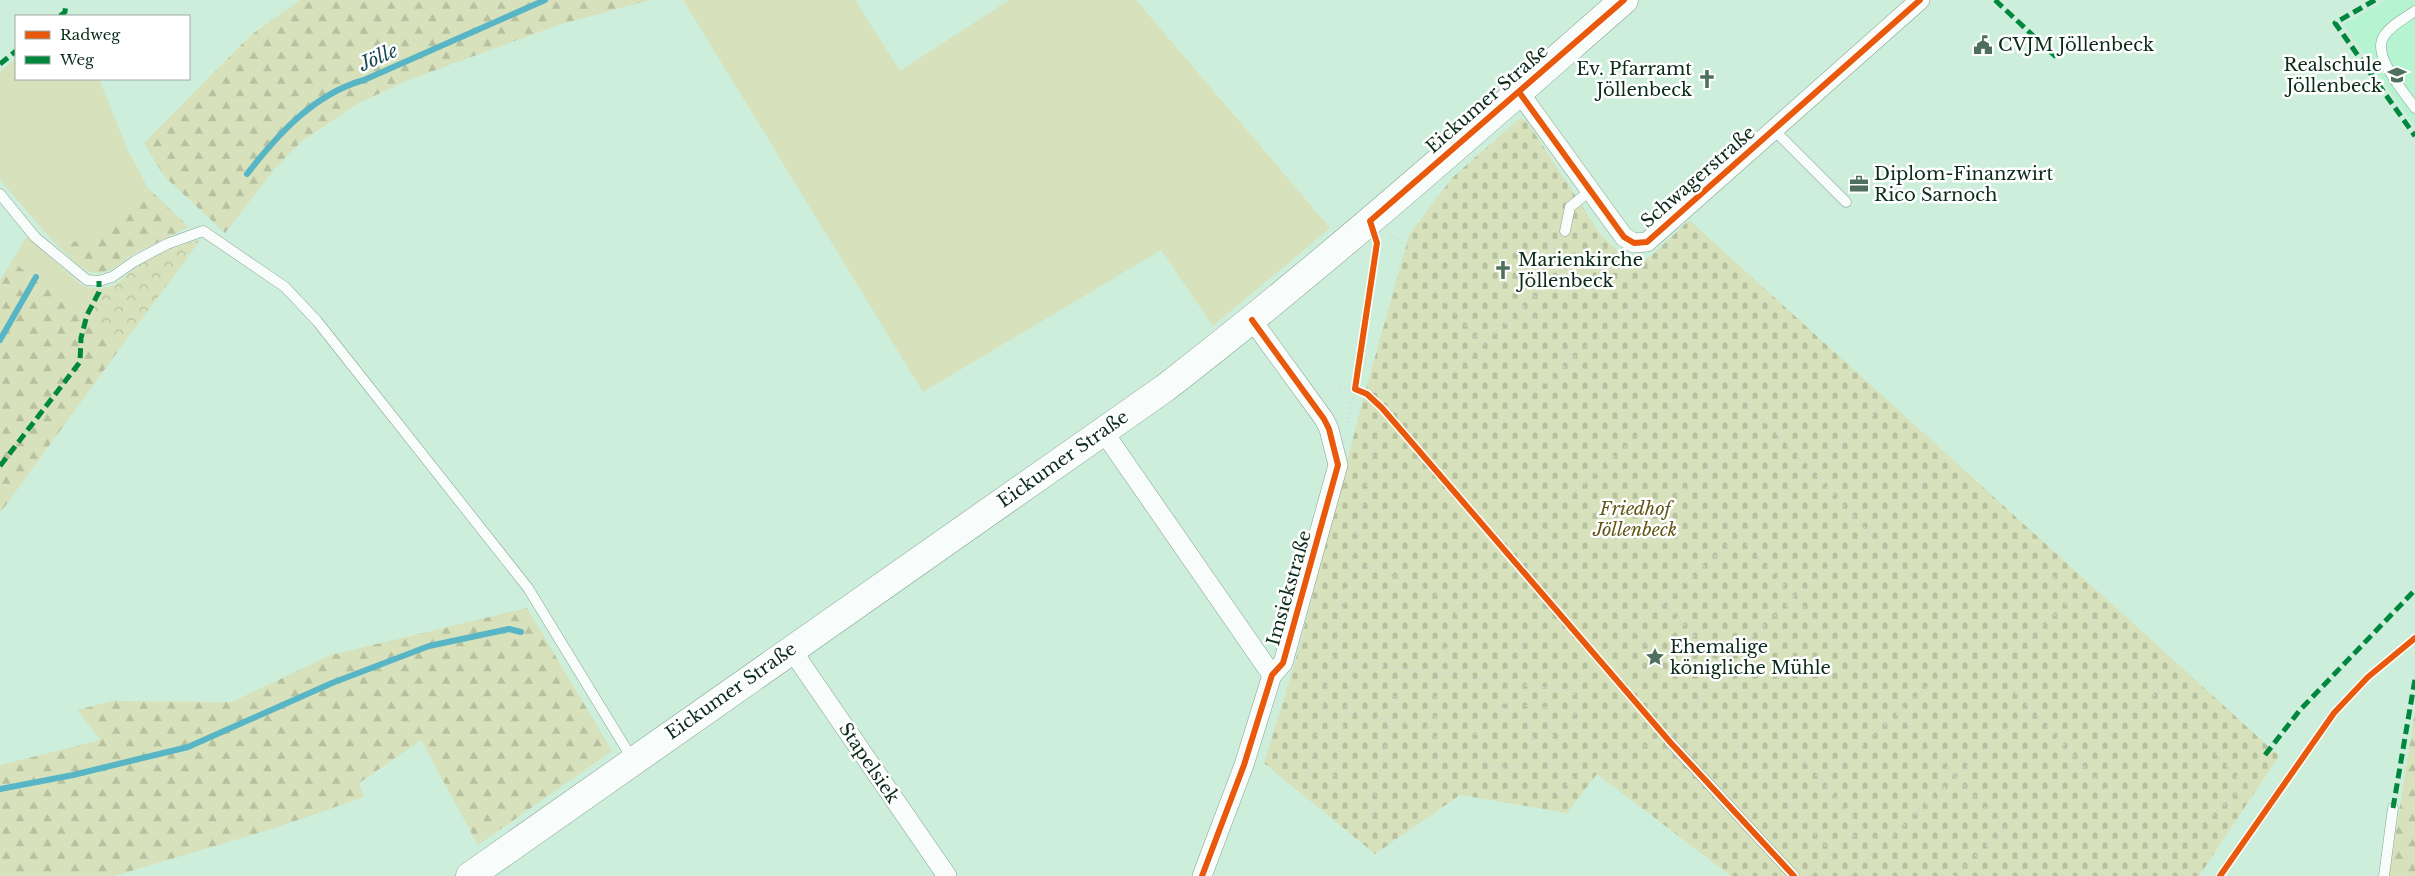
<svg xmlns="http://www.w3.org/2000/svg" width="2415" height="876" viewBox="0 0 2415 876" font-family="'Libre Baskerville',serif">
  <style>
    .built { fill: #b5f3d1 }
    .green { fill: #d7e1bb }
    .forest { fill: url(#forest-firs) }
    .cemetery { fill: url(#cemetery-stones) }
    .park { fill: url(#park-crowns) }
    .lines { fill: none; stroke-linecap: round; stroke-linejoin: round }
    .stream { stroke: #58b5c5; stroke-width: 6 }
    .service-casing { stroke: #85a393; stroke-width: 11 }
    .minor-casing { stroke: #85a393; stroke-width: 20 }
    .secondary-casing { stroke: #85a393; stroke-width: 29 }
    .path { stroke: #d0dbd5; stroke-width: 3; stroke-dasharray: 1 4; stroke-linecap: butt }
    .service { stroke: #f8fcfa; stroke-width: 10 }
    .minor { stroke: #f8fcfa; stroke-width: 19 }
    .secondary { stroke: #f8fcfa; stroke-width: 28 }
    .quiet { stroke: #00873e; stroke-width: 5; stroke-dasharray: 10 5; stroke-linecap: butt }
    .cycleway-casing { stroke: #fff; stroke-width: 9 }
    .cycleway { stroke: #e8590c; stroke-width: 6 }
    .labels { text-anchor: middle; stroke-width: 5; stroke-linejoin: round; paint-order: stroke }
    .poi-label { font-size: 18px; fill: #0b2b1b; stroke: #fff; text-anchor: start }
    .street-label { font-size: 18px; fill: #0b2b1b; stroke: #fff }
    .park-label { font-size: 18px; font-style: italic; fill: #625717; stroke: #fff }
    .water-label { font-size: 19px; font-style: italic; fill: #184855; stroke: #fff }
  </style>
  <defs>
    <pattern id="forest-firs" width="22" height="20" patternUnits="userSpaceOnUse" patternTransform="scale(1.25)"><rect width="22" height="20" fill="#d7e1bb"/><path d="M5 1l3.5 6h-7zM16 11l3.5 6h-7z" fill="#b7c1a0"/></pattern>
    <pattern id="cemetery-stones" width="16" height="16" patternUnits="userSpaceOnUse" patternTransform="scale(1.25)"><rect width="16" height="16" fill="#d7e1bb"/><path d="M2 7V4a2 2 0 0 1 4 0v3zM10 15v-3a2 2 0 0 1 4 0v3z" fill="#b7c1a0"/></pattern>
    <pattern id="park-crowns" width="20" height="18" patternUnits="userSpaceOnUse" patternTransform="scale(1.25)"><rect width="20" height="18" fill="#d7e1bb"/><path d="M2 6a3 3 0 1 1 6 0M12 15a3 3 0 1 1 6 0" fill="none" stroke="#b7c1a0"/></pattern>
  </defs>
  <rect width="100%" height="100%" fill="#cdeedb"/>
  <path class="built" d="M2387,0H2415V126L2343,24Z"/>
  <g class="green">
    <path d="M683,0H855L900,71L1009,0H1136L1330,228L1213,326L1161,250L923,392Z"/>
    <path d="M16,59V79H99L128,151L148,188L82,242L52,240L0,180V72Z"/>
    <path d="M27,237L83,286L98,289L78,313L12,261Z"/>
  </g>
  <g class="forest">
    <path d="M300,0H650L561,24L406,81L357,104L302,141L275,168L225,233L164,176L144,143L251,35Z"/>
    <path d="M148,188L189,227L132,255L111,270L100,273L89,272L78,265L52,240L82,242Z"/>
    <path d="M12,261L121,347L0,513V280Z"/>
    <path d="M527,608L612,751L478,845L421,740L359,783L364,797L275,828L114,876H0V765L101,740L77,710L113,701L232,702L331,655Z"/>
    <path d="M2415,711V876H2389Z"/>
  </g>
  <path class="cemetery" d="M1519,119L1526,120L1601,235L1623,256L1637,261L1650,257L1689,220L2279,756L2199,876H1731L1597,774L1567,813L1460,795L1375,854L1264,763L1294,666L1360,411L1409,235L1453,177Z"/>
  <path class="park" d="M201,239L121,347L78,313L98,289L115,285L140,264L170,249Z"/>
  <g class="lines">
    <g class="stream">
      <path d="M247,174C278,134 314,94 364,80L545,0"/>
      <path d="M0,340L36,277"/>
      <path d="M0,789L73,775L188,747L332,683L429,646L509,629L521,632"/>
    </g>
    <g class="service-casing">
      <g id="service">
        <path d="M2415,11C2405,18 2391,25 2384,36C2371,55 2404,92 2415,108"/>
        <path d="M1774,130L1846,202"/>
        <path d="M0,194L35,237L87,280L99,281L112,277L135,261L167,244L203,231L285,287L317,321L528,588L633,760"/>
        <path d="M1565,231L1570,207L1591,190"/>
        <path d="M1670,742L1794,876"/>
        <path d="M2384,876L2393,808"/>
      </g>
    </g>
    <g class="minor-casing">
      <g id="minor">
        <path d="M1519,92L1624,237L1634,243L1647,242L1920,0"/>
        <path d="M1103,431L1272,675"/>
        <path d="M791,649L947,876"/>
        <path d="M1202,876L1244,765L1272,675L1283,663L1338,465L1329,429L1324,419L1252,320"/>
      </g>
    </g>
    <g class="secondary-casing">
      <path id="secondary" d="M470,876L1165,388C1324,265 1473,132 1624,0"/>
    </g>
    <g class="path">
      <path d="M1390,234L1409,247L1412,243L1447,270"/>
      <path d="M1577,234L1596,239L1715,369L1812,471L1581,675C1551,727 1612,778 1656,738"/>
      <path d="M1524,307L1739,535L2046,876"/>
      <path d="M1483,344L1431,285L1517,207L1568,265"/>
      <path d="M1339,388C1359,389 1367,395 1382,408L1662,732"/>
      <path d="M1432,392L1596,239"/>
      <path d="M1877,411L1812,471L2167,857"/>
      <path d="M1347,423L1355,389L1376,246"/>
      <path d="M1462,456L1646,294"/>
      <path d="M1539,525L1657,656"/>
      <path d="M1616,548L1765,421"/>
      <path d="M1352,561L1409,581L1459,606"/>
      <path d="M1664,602L1905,876"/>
      <path d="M1333,659L1574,691"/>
      <path d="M1719,666L1941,466"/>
      <path d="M1995,669L2073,598"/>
      <path d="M1526,685L1527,721"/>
      <path d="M1543,687C1545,723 1550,744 1579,767"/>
      <path d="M1698,702L1792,807L1974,646L2050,573L2245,786L2146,876"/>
      <path d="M1504,709C1509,667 1523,636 1553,605"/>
      <circle cx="1504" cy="739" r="29"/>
      <path d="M1347,712L1435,729"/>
      <path d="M1668,727L1727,674"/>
      <path d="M1534,739L1549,763L1569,781"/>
      <path d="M1509,768L1512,788L1534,789L1561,794L1593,744"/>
      <path d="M1309,775L1382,408"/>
      <path d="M1442,782L1435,729L1436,696L1447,644L1459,606L1483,573L1507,550L1715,369"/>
      <path d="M1331,791L1356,662"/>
      <path d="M1792,807L1833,854"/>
      <path d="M1371,820L1401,667"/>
      <path d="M1809,876L1863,828"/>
      <path d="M1849,876L2030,708"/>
      <path d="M1953,876L2158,691"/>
    </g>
    <use href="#service" class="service"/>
    <use href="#minor" class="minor"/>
    <use href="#secondary" class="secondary"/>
    <g class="quiet">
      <path d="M1995,0L2056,57"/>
      <path d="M2375,0L2335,23L2415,136"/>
      <path d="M60,16L65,12L66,4"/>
      <path d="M0,64L16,51"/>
      <path d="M0,466L80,362L81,338L87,315L99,292V281"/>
      <path d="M2265,755L2300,710L2415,590"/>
      <path d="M2393,808L2415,679"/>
    </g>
    <g class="cycleway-casing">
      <g id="cycleway">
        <path d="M1624,0L1370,221L1377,243L1355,389L1367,394L1382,408L1670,742L1794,876"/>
        <path d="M1519,92L1624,237L1634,243L1647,242L1920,0"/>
        <path d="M1202,876L1244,765L1272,675L1283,663L1338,465L1329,429L1324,419L1252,320"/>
        <path d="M2220,876L2334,713L2368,677L2415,638"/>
      </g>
    </g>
    <use href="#cycleway" class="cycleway"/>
  </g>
  <defs>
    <g id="civic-bare" transform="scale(1.5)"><path d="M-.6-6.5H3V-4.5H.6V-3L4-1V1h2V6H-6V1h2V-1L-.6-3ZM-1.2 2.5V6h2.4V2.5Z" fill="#4f6f5e" stroke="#fff" stroke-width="2.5" paint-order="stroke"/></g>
    <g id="school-bare" transform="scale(1.5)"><path d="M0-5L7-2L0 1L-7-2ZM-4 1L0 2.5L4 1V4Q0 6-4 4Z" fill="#4f6f5e" stroke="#fff" stroke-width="2.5" paint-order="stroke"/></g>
    <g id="church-bare" transform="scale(1.5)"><path d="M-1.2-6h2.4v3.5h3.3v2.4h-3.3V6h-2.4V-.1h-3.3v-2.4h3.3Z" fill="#4f6f5e" stroke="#fff" stroke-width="2.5" paint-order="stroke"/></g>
    <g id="office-bare" transform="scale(1.5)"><path d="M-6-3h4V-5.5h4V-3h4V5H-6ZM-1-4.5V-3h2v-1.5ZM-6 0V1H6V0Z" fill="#4f6f5e" stroke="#fff" stroke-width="2.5" paint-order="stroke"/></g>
    <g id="sight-bare" transform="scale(1.5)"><path d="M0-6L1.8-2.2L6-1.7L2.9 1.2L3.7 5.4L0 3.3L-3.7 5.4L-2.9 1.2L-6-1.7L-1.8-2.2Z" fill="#4f6f5e" stroke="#fff" stroke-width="2.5" paint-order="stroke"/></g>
  </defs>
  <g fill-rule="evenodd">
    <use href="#civic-bare" x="1983" y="45"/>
    <use href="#school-bare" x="2397" y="75"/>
    <use href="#church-bare" x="1707" y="79"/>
    <use href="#office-bare" x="1859" y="184"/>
    <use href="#church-bare" x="1503" y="270"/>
    <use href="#sight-bare" x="1655" y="657"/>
  </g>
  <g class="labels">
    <g class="poi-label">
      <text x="1998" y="51">CVJM Jöllenbeck</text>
      <text x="2382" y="71" text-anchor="end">Realschule<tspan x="2382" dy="21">Jöllenbeck</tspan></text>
      <text x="1692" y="75" text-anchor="end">Ev. Pfarramt<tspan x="1692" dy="21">Jöllenbeck</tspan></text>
      <text x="1874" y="180">Diplom-Finanzwirt<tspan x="1874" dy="21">Rico Sarnoch</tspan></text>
      <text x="1518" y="266">Marienkirche<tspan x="1518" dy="21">Jöllenbeck</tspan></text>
      <text x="1670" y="653">Ehemalige<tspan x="1670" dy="21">königliche Mühle</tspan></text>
    </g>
    <g class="street-label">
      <text transform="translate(1487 99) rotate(-41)" y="6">Eickumer Straße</text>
      <text transform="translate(1698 177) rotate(-41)" y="6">Schwagerstraße</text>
      <text transform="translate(1063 459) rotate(-35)" y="6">Eickumer Straße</text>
      <text transform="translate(1289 588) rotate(-74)" y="6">Imsiekstraße</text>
      <text transform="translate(731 691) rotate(-35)" y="6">Eickumer Straße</text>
      <text transform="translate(869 763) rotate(56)" y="6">Stapelsiek</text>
    </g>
    <g class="park-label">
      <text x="1635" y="515">Friedhof<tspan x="1635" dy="21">Jöllenbeck</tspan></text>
    </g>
    <g class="water-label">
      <text transform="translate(378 57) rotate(-24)" y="7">Jölle</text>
    </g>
  </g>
  <rect x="15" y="15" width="175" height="65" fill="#ffffff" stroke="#9daaa4"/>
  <rect x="25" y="31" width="25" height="8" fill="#e8590c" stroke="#9daaa4"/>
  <text x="60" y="40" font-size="15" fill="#0b2b1b">Radweg</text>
  <rect x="25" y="56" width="25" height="8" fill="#00873e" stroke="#9daaa4"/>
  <text x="60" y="65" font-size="15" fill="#0b2b1b">Weg</text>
</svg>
